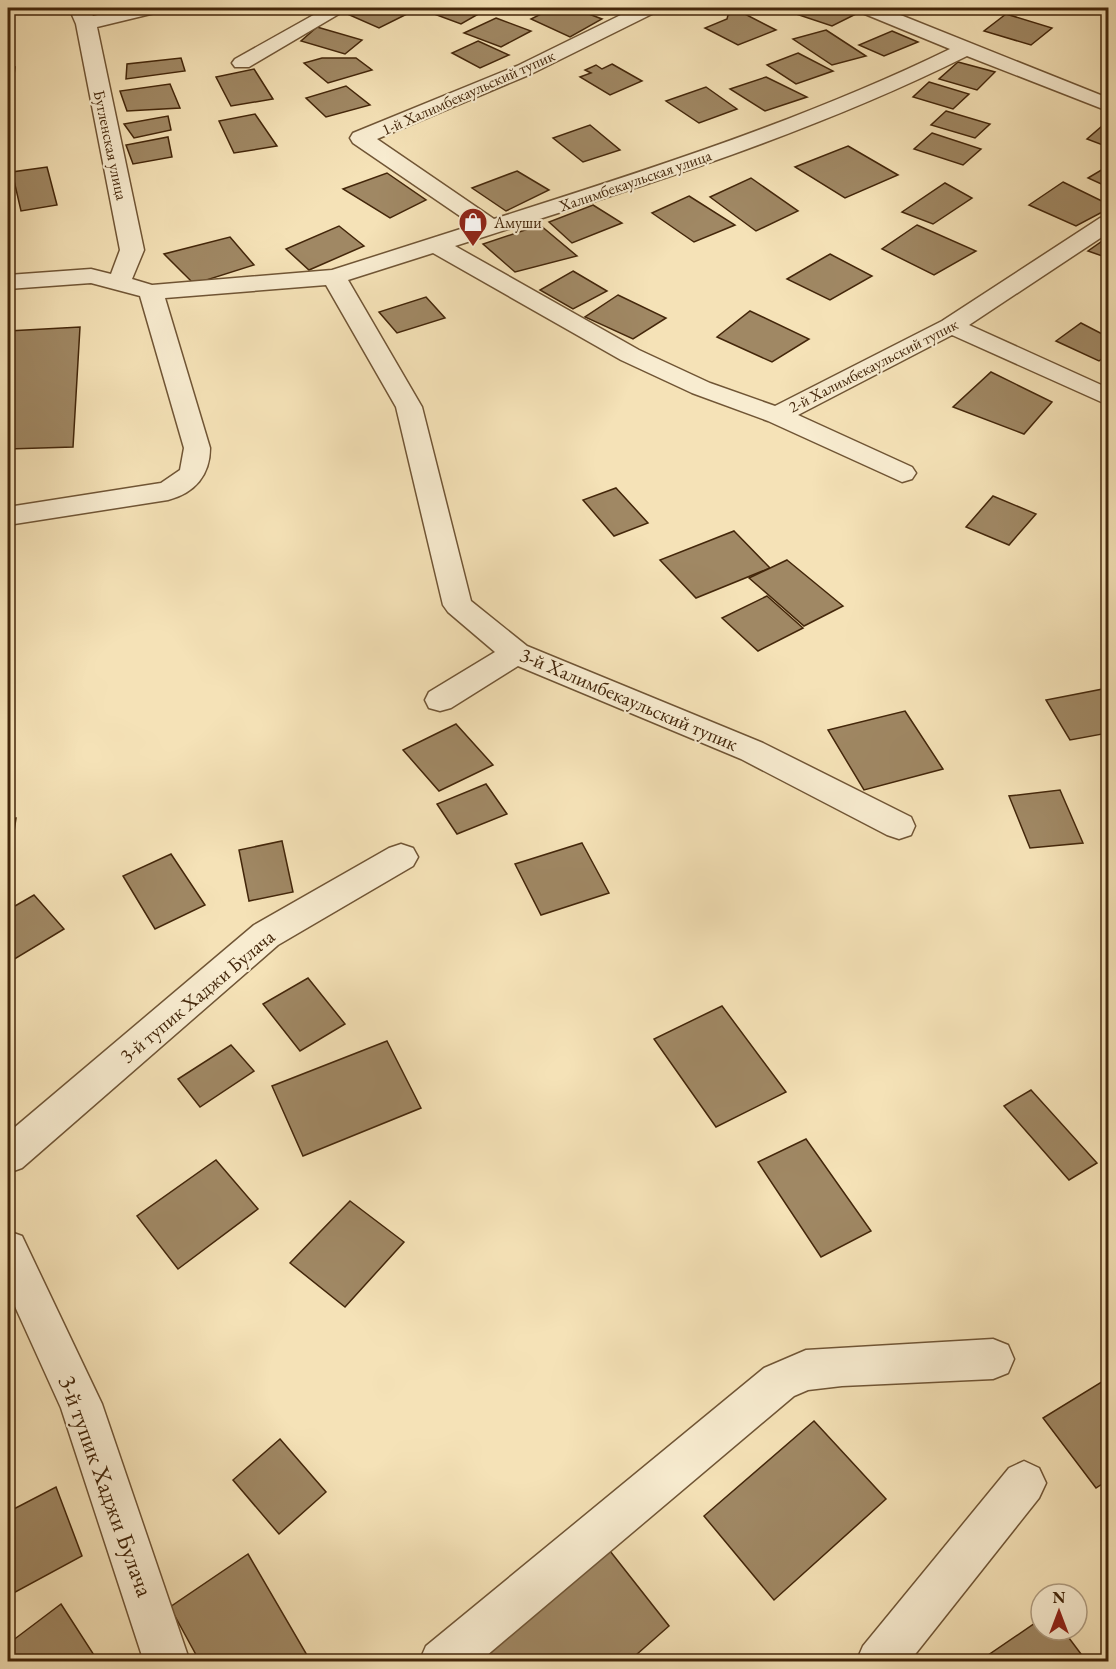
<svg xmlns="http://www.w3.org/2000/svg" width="1116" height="1669" viewBox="0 0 1116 1669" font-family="'EB Garamond',serif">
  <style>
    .building { fill: #a08864; stroke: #43260a; stroke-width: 1.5 }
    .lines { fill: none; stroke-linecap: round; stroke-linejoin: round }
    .minor-casing { stroke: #705535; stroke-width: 3 }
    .minor { fill: #f8ecd0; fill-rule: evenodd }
    .labels { text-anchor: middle; stroke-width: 4.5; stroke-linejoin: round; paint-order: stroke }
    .far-street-label { font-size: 16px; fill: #43260a; stroke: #f8ecd0 }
    .far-poi-label { font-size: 16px; fill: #43260a; stroke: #f8ecd0; text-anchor: start }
    .street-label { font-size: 20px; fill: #43260a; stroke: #f8ecd0 }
    .near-street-label { font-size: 24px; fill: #43260a; stroke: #f8ecd0 }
  </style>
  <rect width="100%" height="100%" fill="#f5e2b7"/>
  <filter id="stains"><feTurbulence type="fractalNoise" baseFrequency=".00333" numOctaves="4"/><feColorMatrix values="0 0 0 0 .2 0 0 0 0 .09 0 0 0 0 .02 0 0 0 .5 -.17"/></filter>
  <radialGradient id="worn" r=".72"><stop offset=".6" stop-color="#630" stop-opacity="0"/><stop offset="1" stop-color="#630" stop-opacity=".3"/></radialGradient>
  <g class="building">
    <path d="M356,8H389L405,15L379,28L345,13Z"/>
    <path d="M418,8H489L461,24Z"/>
    <path d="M553,8H573L602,19L570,37L531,19Z"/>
    <path d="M819,8H842L856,14L832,26L799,15Z"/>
    <path d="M964,8H995L988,14Z"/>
    <path d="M733,13H743L776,30L738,45L705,28L727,19L728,15Z"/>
    <path d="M1006,14L1052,28L1031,45L984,31Z"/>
    <path d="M496,18L531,31L501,47L464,33Z"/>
    <path d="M317,27L362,40L345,54L301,41Z"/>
    <path d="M826,30L866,56L832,65L793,39Z"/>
    <path d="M892,31L918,42L884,56L859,45Z"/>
    <path d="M478,41L509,55L480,68L452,53Z"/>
    <path d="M798,53L833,71L796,84L767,65Z"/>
    <path d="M181,58L185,71L126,79L127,64Z"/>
    <path d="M322,58H356L372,70L328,83L304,63Z"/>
    <path d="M958,62L995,72L977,90L939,79Z"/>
    <path d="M612,64L642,81L610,95L580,77L591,73L585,70L596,65L602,69Z"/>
    <path d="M8,67H15L11,99H8Z"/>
    <path d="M254,69L273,99L231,106L216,77Z"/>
    <path d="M766,77L807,97L765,111L730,89Z"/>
    <path d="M929,82L969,94L953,109L913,97Z"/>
    <path d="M170,84L180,108L127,111L120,91Z"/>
    <path d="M346,86L370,105L326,117L306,98Z"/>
    <path d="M706,87L737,109L699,123L666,101Z"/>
    <path d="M946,111L990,124L975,138L931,125Z"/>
    <path d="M255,114L277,146L234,153L219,121Z"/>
    <path d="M168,116L171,130L134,138L124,124Z"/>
    <path d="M1108,121V147L1087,139Z"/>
    <path d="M590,125L620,150L583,162L553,138Z"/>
    <path d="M932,133L981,149L963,165L914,149Z"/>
    <path d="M168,137L172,157L133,164L126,145Z"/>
    <path d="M848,146L898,175L845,198L795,167Z"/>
    <path d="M1108,166V187L1088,178Z"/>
    <path d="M47,167L57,205L21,211L12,172Z"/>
    <path d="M517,171L549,190L506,211L472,188Z"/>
    <path d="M387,173L426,200L390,218L343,189Z"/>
    <path d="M751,178L798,211L756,231L710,197Z"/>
    <path d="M1063,182L1108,204V209L1076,226L1029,205Z"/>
    <path d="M945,183L972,198L933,224L902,212Z"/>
    <path d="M689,196L735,225L694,242L652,213Z"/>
    <path d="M593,205L622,223L572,243L549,222Z"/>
    <path d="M540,225L577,256L515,272L483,244Z"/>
    <path d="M917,225L976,251L934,275L882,249Z"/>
    <path d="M339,226L364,246L309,270L286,249Z"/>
    <path d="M230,237L254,265L194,284L164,254Z"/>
    <path d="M1108,237V258L1088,251Z"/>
    <path d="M830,254L872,276L830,300L787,279Z"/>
    <path d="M573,271L607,291L573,309L540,290Z"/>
    <path d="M618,295L666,318L633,339L585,317Z"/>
    <path d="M426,297L445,318L397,333L379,312Z"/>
    <path d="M750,311L809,339L772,362L717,337Z"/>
    <path d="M1081,323L1108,337V354L1099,361L1056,341Z"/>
    <path d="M80,327L73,447L8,449V331Z"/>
    <path d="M991,372L1052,402L1024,434L953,407Z"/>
    <path d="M616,488L648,523L614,536L583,500Z"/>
    <path d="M993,496L1036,514L1009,545L966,527Z"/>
    <path d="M734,531L770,568L696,598L660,560Z"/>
    <path d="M787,560L843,606L804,626L749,578Z"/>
    <path d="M767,596L803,628L758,651L722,618Z"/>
    <path d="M1108,688V733L1070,740L1046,700Z"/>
    <path d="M905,711L943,769L864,790L828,730Z"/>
    <path d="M456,724L493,765L439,791L403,750Z"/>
    <path d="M486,784L507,814L457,834L437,804Z"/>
    <path d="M1060,790L1083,843L1030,848L1009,796Z"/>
    <path d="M16,818L8,873V819Z"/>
    <path d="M282,841L293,892L249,901L239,850Z"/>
    <path d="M582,843L609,893L541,915L515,864Z"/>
    <path d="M171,854L205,905L155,929L123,876Z"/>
    <path d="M34,895L64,929L8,963V910Z"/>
    <path d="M308,978L345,1024L300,1051L263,1004Z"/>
    <path d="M722,1006L786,1092L716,1127L654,1039Z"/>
    <path d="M387,1041L421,1108L303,1156L272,1086Z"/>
    <path d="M231,1045L254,1071L200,1107L178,1079Z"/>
    <path d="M1031,1090L1097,1163L1069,1180L1004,1106Z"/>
    <path d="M806,1139L871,1231L821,1257L758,1162Z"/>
    <path d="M216,1160L258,1209L178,1269L137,1216Z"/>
    <path d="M350,1201L404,1242L345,1307L290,1263Z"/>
    <path d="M1108,1378V1480L1096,1488L1043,1418Z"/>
    <path d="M814,1421L886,1499L774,1600L704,1516Z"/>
    <path d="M280,1439L326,1492L279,1534L233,1480Z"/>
    <path d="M56,1487L82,1556L8,1596V1512Z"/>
    <path d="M610,1551L669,1626L628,1662H478Z"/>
    <path d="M248,1554L311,1662H200L170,1607Z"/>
    <path d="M61,1604L94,1655L86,1662H8V1644Z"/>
    <path d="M1041,1619V1630H1063L1087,1662H978Z"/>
  </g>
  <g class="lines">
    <g class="minor-casing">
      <g id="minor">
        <path d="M69,8H88L93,16L130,8H162L159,12L97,27L144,250L132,279L152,285L332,270L473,225L353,143L350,138L353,133L517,66L635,8H659L656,12L531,74L377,139L494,219C648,170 804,120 950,49L860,12L858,8H883L1108,98V111L967,56C804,137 628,191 455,246L639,350L710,383L775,406L942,321L1100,218L1108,216V233L969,325L1108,388V405L952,335L798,415L912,467L916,473L912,479L902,482L768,421L692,393L621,360L433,253L348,280L422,407L471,601L527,646L763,743L911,817L915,826L911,835L899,839L887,835L741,759L518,666L451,708L440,711L429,708L425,700L429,692L495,652L448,612L443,605L396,407L326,285L165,298L210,448C210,475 195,493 168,500L8,525V507L161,483L180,470L184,448L140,296L91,283L8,289V275L91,269L111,274L120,250L76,24Z"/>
        <path d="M326,8H349L249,67H235L232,63L235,59Z"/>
        <path d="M401,844L413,848L418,857L413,866L278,945L22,1168L8,1173V1133L254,925L389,848Z"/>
        <path d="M8,1231L22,1236L102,1404L190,1662H144L61,1408L8,1291Z"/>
        <path d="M993,1339L1008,1345L1014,1359L1008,1373L993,1379L842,1386L808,1390L794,1396L479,1662H419L426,1646L764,1368L806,1350Z"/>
        <path d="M1024,1461L1039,1468L1046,1483L1039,1498L909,1662H856L863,1646L1009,1468Z"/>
      </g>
    </g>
    <use href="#minor" class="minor"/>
  </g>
  <defs>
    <g id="shop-pin" transform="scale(1.5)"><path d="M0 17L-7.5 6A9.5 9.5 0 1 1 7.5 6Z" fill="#8f2418" stroke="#f8ecd0"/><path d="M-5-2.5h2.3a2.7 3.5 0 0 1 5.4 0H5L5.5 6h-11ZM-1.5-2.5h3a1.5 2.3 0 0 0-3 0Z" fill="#fff"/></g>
  </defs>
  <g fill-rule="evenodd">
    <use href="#shop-pin" x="473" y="222"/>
  </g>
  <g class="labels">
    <g class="far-street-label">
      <text transform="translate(468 92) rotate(-24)" y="6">1-й Халимбекаульский тупик</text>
      <text transform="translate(111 145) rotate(78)" y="6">Бугленская улица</text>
      <text transform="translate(635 180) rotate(-19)" y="6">Халимбекаульская улица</text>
      <text transform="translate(873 365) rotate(-27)" y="6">2-й Халимбекаульский тупик</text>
    </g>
    <g class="far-poi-label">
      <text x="494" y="228">Амуши</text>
    </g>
    <g class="street-label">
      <text transform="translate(629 699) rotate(23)" y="7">3-й Халимбекаульский тупик</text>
      <text transform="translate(197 996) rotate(-40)" y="7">3-й тупик Хаджи Булача</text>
    </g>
    <g class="near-street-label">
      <text transform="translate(106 1486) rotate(70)" y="8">3-й тупик Хаджи Булача</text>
    </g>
  </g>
  <rect width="1116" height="1669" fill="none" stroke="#f5e2b7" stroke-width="30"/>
  <rect x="9" y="9" width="1098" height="1651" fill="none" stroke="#43260a" stroke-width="3"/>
  <rect x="15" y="15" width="1086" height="1639" fill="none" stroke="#43260a" stroke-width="1.5"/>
  <g transform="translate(1059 1612)"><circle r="28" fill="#f8ecd0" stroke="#b09d81" stroke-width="1.5"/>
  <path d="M0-4.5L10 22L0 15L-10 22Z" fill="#8f2418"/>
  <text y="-9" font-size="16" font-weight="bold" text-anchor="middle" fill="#43260a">N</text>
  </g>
  <rect width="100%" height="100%" filter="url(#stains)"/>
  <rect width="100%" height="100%" fill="url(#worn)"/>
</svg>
